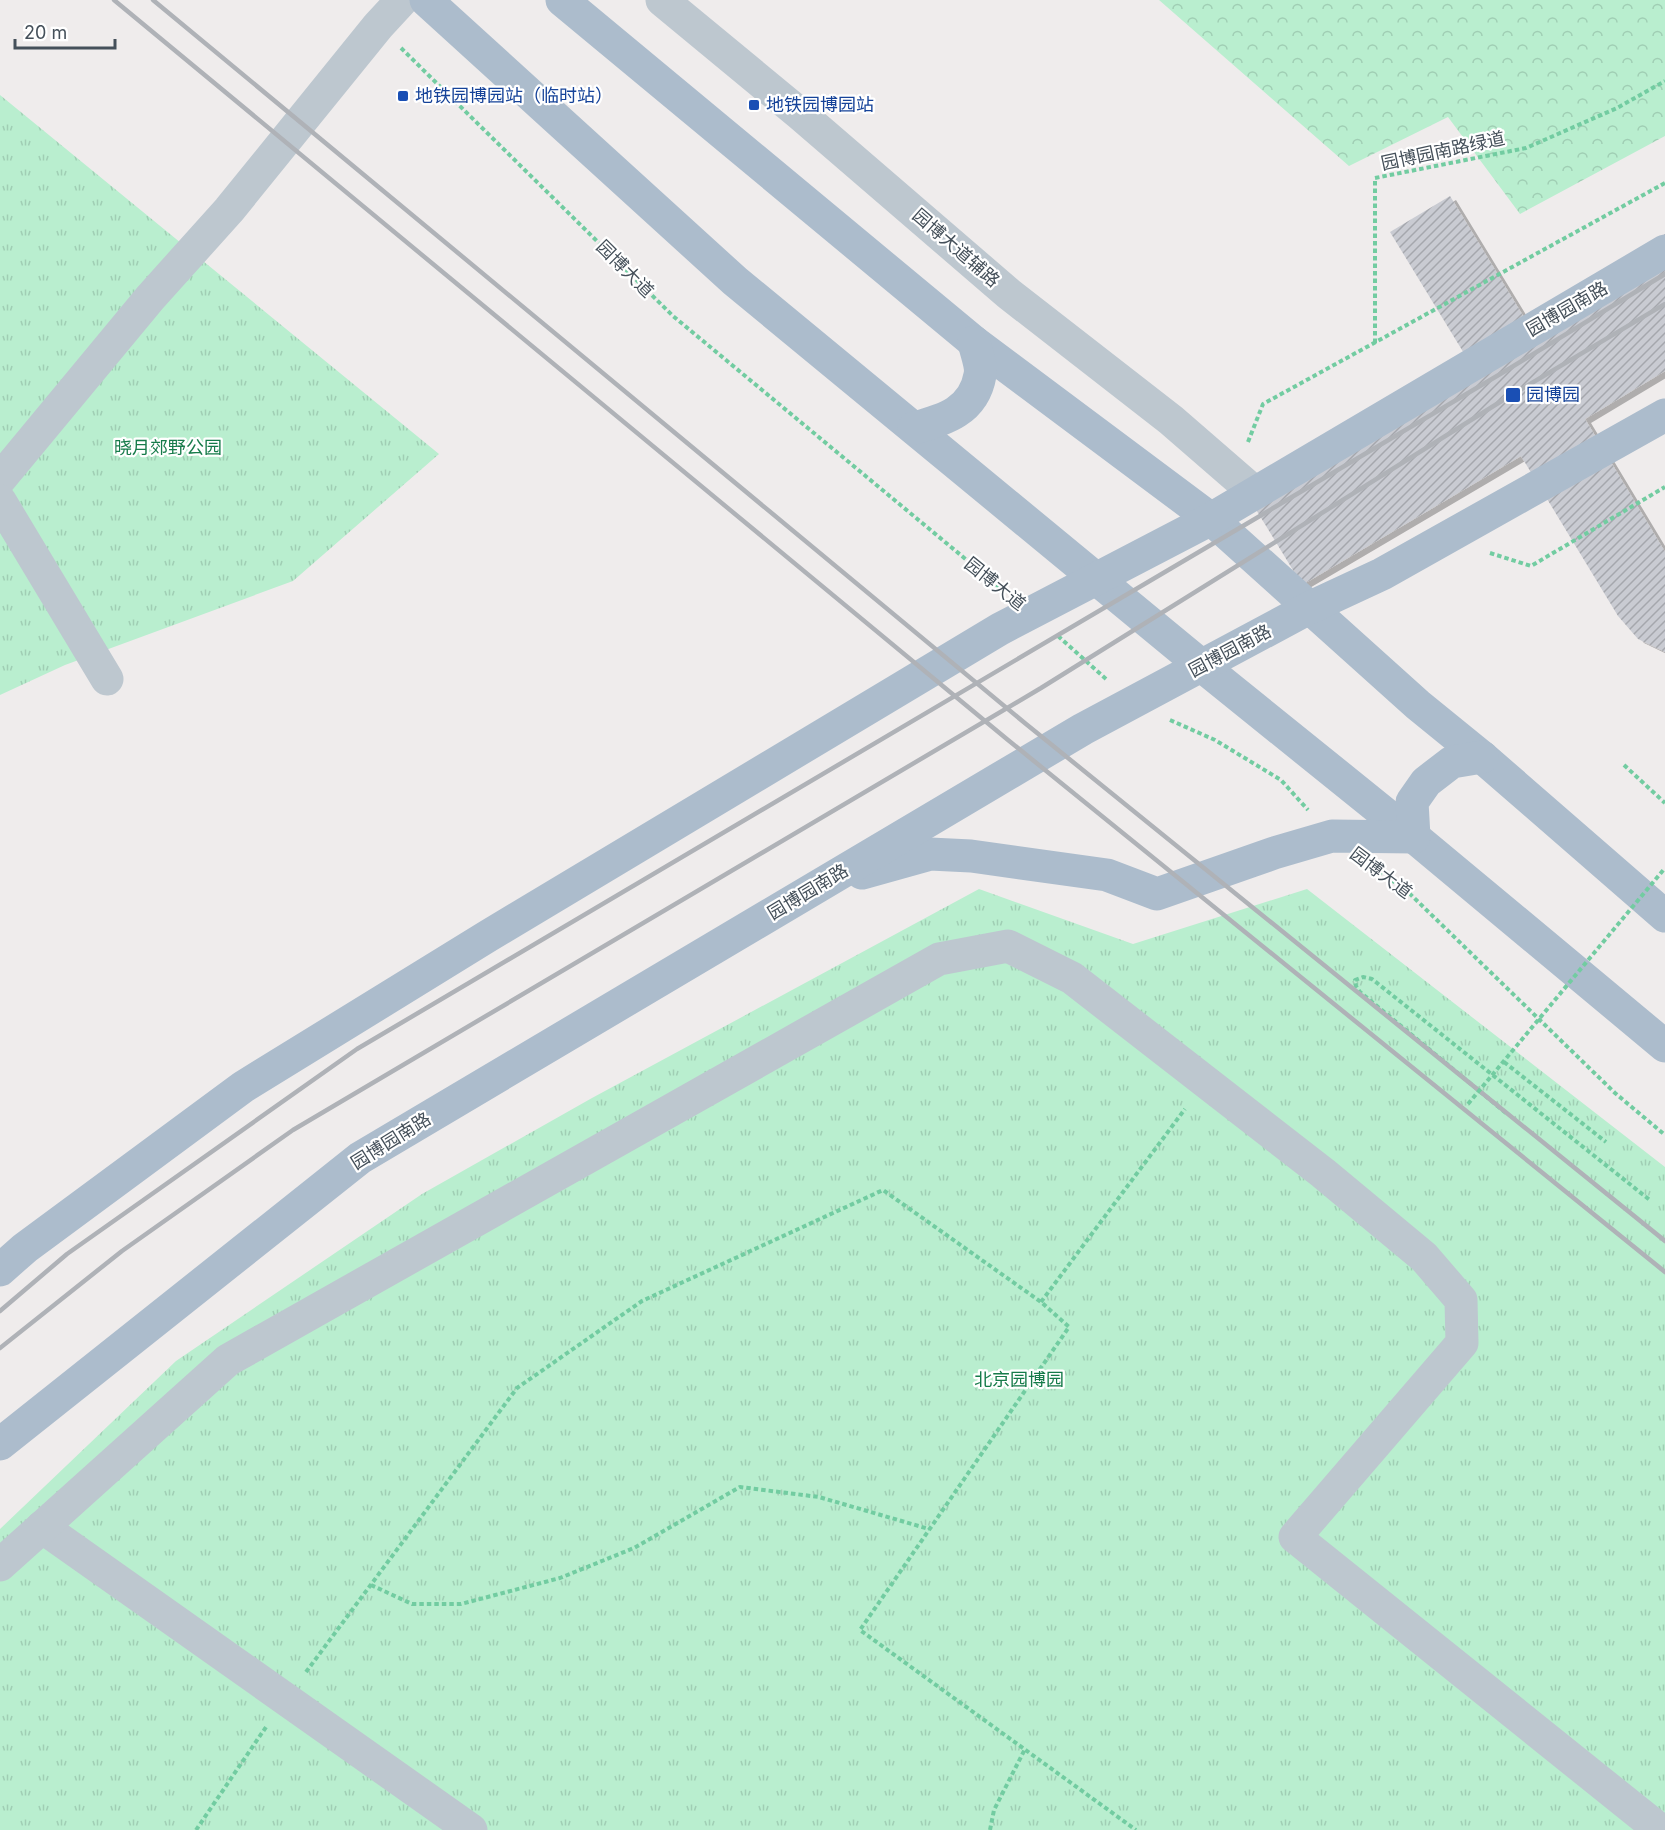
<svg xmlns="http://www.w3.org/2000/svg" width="1665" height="1830" viewBox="0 0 1665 1830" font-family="Inter,'Noto Sans SC',sans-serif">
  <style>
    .forest { fill: url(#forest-crowns) }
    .park { fill: url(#park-tufts) }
    .building { fill: url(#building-hatch); filter: url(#shadow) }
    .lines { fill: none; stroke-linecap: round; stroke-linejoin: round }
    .path { stroke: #72cca1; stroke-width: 4; stroke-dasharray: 4.5 3; stroke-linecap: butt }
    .minor { stroke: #bdc7cf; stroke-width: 33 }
    .major { stroke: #acbccc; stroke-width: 33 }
    .rail { stroke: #afb2b7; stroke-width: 4.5 }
    .path-bridge { stroke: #72cca1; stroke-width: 4; stroke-dasharray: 4.5 3; stroke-linecap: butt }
    .transit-dot { fill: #1a4fb4; stroke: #fff; stroke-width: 2 }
    .labels { text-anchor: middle; stroke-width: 4.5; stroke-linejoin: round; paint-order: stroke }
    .transit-label { font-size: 18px; fill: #164399; stroke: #fff; text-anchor: start }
    .street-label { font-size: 18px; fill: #45505a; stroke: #fff }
    .park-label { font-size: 18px; fill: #167b4a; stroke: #fff }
  </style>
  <defs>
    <pattern id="forest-crowns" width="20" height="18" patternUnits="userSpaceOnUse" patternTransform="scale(1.5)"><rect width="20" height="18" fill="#b9eecf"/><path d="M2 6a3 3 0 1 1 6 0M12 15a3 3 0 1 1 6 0" fill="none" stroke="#a0ceb4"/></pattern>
    <pattern id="park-tufts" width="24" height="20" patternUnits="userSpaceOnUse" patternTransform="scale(1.5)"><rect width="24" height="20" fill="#b9eecf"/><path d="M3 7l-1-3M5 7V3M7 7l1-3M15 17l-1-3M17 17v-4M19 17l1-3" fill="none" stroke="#a0ceb4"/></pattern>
    <pattern id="building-hatch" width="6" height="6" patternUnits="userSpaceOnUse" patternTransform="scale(1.5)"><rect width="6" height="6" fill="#c9cbd2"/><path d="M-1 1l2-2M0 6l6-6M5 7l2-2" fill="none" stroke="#a5a7ad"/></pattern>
    <filter id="shadow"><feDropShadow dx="6" dy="4" stdDeviation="0" flood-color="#0004"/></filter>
  </defs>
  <rect width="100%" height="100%" fill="#efecec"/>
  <path class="forest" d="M1159,0H1665V136L1520,214L1448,117L1349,166Z"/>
  <g class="park">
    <path d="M0,95L439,454L293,581L65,665L0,695Z"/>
    <path d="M979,889L1133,944L1307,889L1665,1167V1830H0V1529L176,1361L422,1194L592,1098Z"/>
  </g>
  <path class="building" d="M1450,196L1525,319L1665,234V371L1585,419L1665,552V652L1638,639L1618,616L1521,456L1302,585L1244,490L1465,355L1390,232Z"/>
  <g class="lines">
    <g class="path">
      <path d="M401,48L673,316L1004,591"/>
      <path d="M1375,343V178L1526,148L1617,108L1665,81"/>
      <path d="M1248,442L1263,404L1665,183"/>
      <path d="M1490,553L1531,566L1665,487"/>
      <path d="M1058,636L1106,679"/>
      <path d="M1170,720L1215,740L1281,780L1308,810"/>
      <path d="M1624,765L1665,803"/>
      <path d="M1379,871L1408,892L1615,1093L1665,1135"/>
      <path d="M1504,1062L1606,1142"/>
      <path d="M1506,1113L1360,992L1356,986L1355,980L1363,977L1372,979L1651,1201"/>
      <path d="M1041,1302L1185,1109"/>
      <path d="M371,1585L412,1604H461L560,1578L634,1548L740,1487L819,1497L929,1529"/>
      <path d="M306,1672L517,1388L642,1301L883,1190L1041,1302L1069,1327L860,1630L1136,1830"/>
      <path d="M196,1830L266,1727"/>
      <path d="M990,1830L994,1810L1025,1749"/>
    </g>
    <g class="minor">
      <path d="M662,0L800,114L1009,294L1171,420L1254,492"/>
      <path d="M0,479L150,298L229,210L378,26L402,0"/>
      <path d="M0,501L107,679"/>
      <path d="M42,1527L471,1830"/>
      <path d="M0,1565L228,1360L939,959L1008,946L1072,978L1323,1173L1424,1257L1461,1300L1462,1343L1295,1537L1660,1830"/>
    </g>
    <g class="major">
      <path d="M426,0L735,281L1202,666L1414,837L1665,1046"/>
      <path d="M562,0L974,342L1211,519L1418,705L1482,757L1665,916"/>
      <path d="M914,428C944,420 974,411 980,375C982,366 976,352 974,342"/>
      <path d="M862,873L930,854L971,856L1107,875L1157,894L1274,853L1332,836L1414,837L1412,802L1426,782L1452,762L1482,757"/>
      <path d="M0,1270L25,1248L243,1087L488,936L1000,629L1211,519L1665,251"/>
      <path d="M0,1444L360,1158L1083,729L1311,607L1382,574L1665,415"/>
    </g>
    <g class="rail">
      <path d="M114,0L1008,740L1665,1272"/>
      <path d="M153,0L1026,724L1665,1241"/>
      <path d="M0,1311L67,1254L357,1049L1502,373L1665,274"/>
      <path d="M0,1348L122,1251L293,1130L1041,688L1508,397L1665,304"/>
    </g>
    <path class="path-bridge" d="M1468,1104L1665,868"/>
  </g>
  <g class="transit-dot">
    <rect x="397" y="90" width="12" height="12" rx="3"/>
    <rect x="748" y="99" width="12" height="12" rx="3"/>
    <rect x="1505" y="387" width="16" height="16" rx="3"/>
  </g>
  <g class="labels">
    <g class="transit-label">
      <text x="415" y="102">地铁园博园站（临时站）</text>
      <text x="766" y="111">地铁园博园站</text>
      <text x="1526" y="401">园博园</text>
    </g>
    <g class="street-label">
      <text transform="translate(1443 151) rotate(-12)" y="6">园博园南路绿道</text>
      <text transform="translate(956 248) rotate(41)" y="6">园博大道辅路</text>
      <text transform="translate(625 269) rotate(45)" y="6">园博大道</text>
      <text transform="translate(1567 309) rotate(-30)" y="6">园博园南路</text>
      <text transform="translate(995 584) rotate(39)" y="6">园博大道</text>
      <text transform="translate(1230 651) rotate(-28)" y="6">园博园南路</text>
      <text transform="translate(1381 873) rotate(37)" y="6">园博大道</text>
      <text transform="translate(808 892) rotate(-31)" y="6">园博园南路</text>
      <text transform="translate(391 1141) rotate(-32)" y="6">园博园南路</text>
    </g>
    <g class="park-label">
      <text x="168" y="454">晓月郊野公园</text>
      <text x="1019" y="1386">北京园博园</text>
    </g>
  </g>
  <path d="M15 39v9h100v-9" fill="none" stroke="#45505a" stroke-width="3"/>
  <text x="24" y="39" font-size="18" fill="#45505a" stroke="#ffffff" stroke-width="4.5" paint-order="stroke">20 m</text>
</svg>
